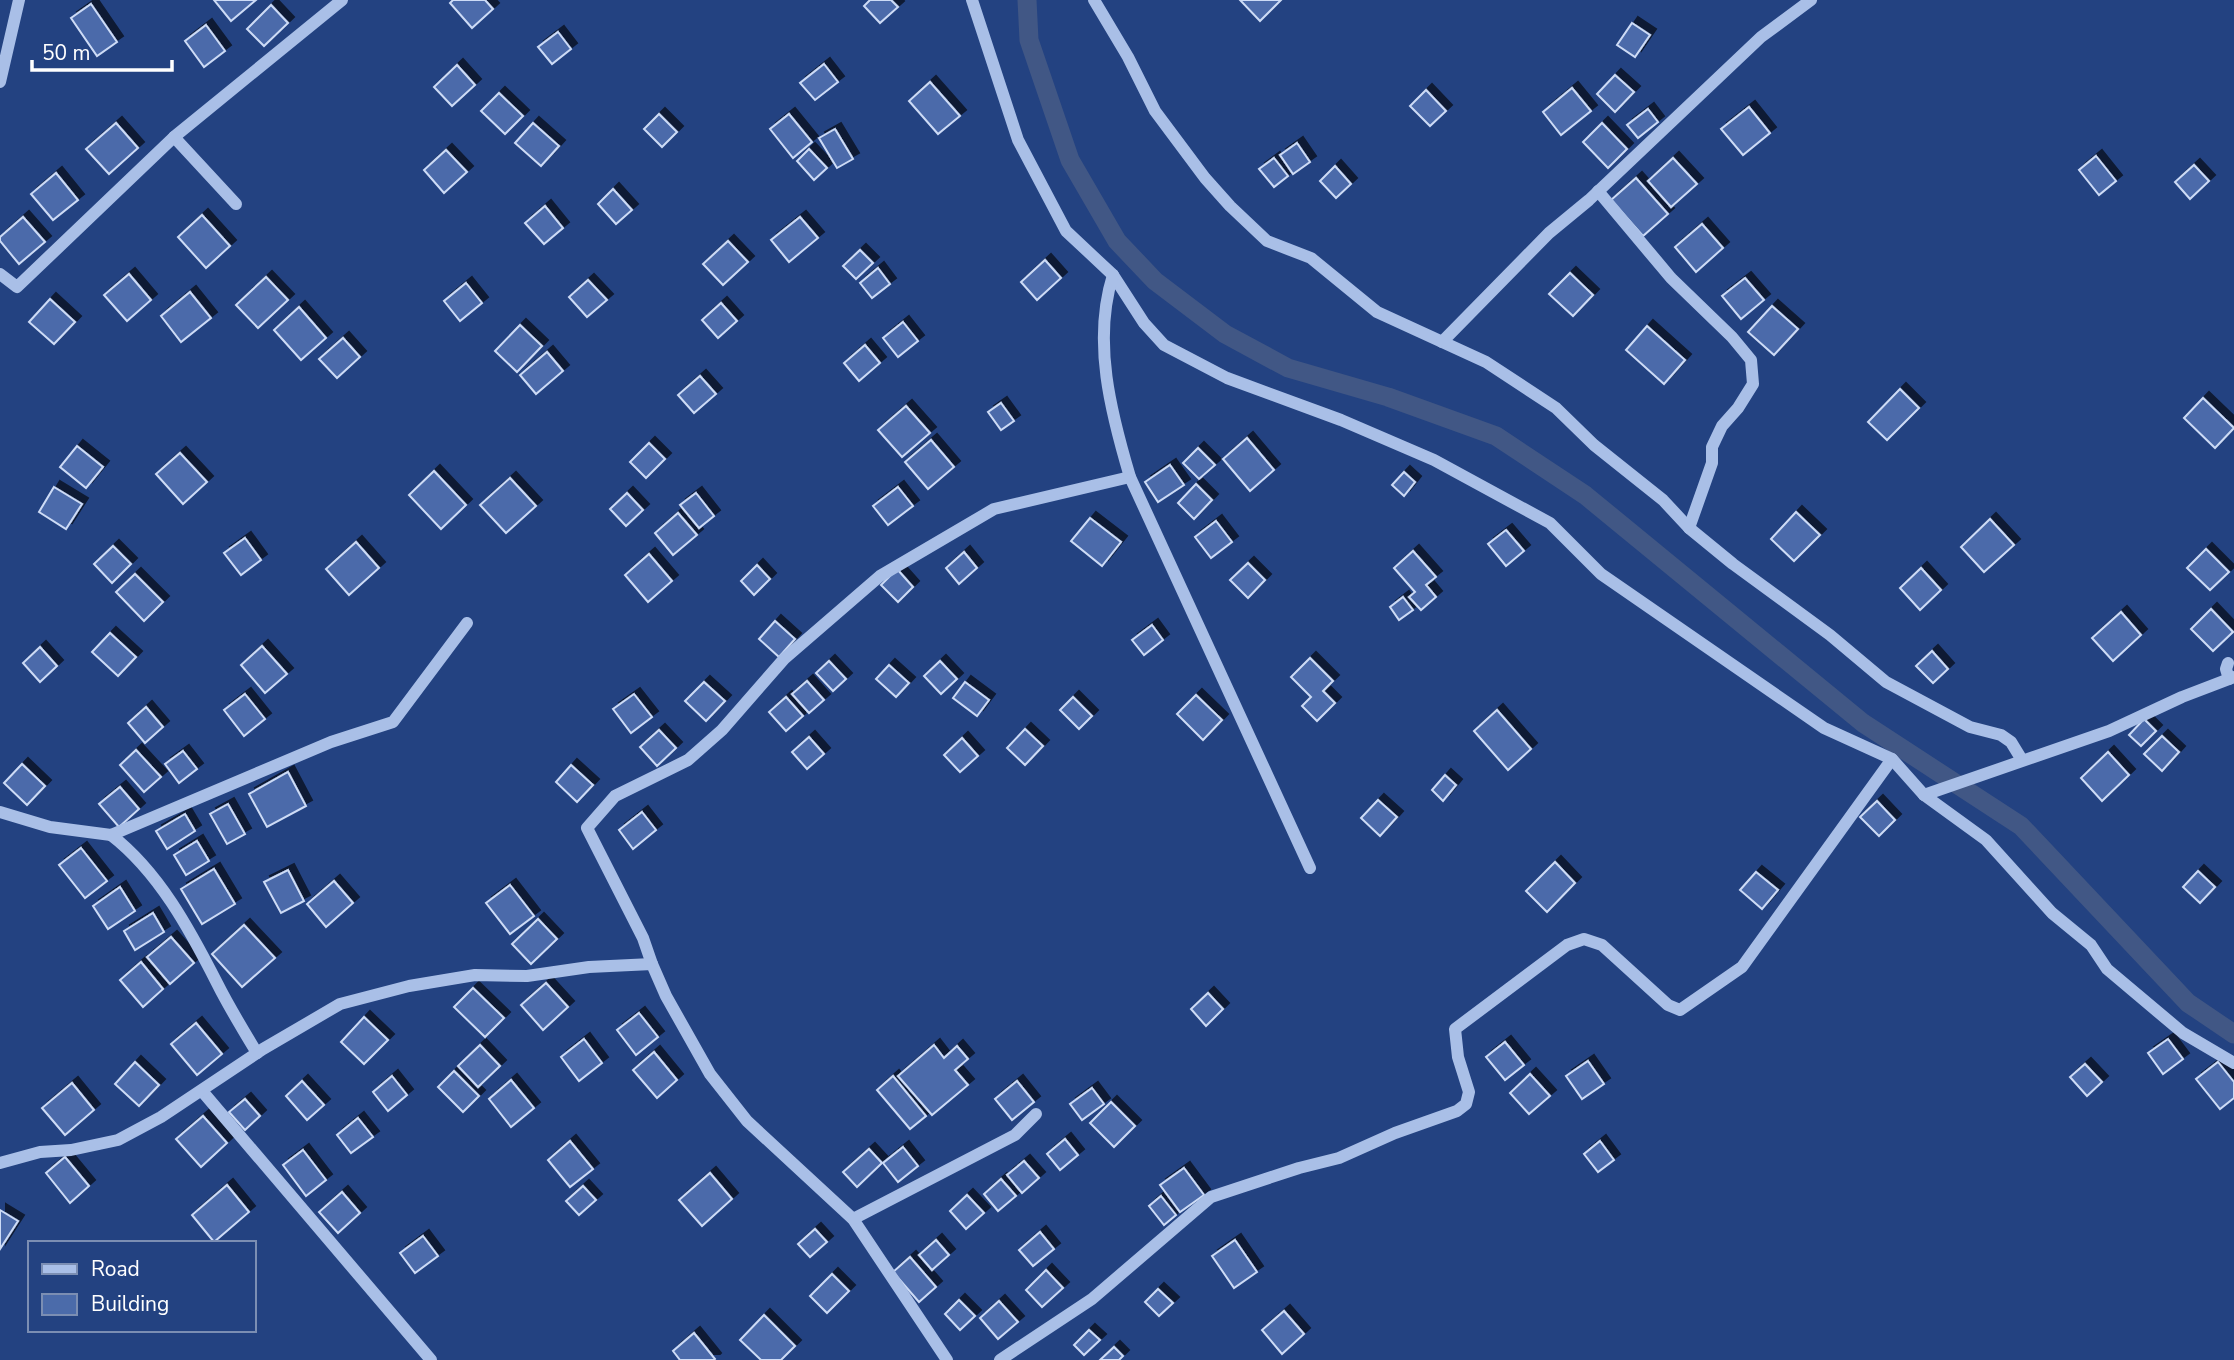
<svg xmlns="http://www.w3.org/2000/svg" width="2234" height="1360" viewBox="0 0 2234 1360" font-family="'Nunito Sans',sans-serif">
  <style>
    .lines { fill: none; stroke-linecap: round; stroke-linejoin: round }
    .canal { stroke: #415785; stroke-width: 19 }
    .building { fill: #4b6baa; stroke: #cddbf6; stroke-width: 2; filter: url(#shadow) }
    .minor { stroke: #a9bfe7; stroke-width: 12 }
  </style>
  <defs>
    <filter id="shadow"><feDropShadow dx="6" dy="-6" stdDeviation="0" flood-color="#0009"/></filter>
  </defs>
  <rect width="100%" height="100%" fill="#234281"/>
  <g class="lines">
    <path class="canal" d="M1027,0L1029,40L1070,160L1117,241L1155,281L1225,334L1288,368L1388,397L1496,436L1585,495L1863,723L2021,826L2188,1003L2234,1034"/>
  </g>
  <g class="building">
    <path d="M214,0H256L231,21Z"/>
    <path d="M453,0H485L493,9L472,28L450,3Z"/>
    <path d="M870,0H891L898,7L880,23L864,6Z"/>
    <path d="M1240,0H1281L1260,21Z"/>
    <path d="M91,4L117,42L97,56L71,18Z"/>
    <path d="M271,5L288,23L264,46L247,29Z"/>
    <path d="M1632,23L1650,35L1635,57L1617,45Z"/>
    <path d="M206,25L225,51L204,67L185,41Z"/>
    <path d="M558,32L571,49L552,64L538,47Z"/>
    <path d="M824,64L838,82L815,100L800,83Z"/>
    <path d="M457,65L475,85L452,106L434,87Z"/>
    <path d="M1615,75L1634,92L1615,112L1597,94Z"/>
    <path d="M930,82L960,116L938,134L909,101Z"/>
    <path d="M1572,88L1591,111L1561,135L1543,112Z"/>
    <path d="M1426,90L1446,111L1430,126L1410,106Z"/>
    <path d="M499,93L523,116L505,134L481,111Z"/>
    <path d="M1749,107L1770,133L1743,155L1721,129Z"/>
    <path d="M1648,109L1658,122L1638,138L1627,125Z"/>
    <path d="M659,114L677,132L662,147L644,129Z"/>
    <path d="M789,114L812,142L793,158L770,129Z"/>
    <path d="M116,123L138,148L109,174L86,149Z"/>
    <path d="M533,123L559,146L541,166L515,143Z"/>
    <path d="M1602,123L1627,149L1608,168L1583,142Z"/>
    <path d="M835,129L853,159L837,168L819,138Z"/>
    <path d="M1297,143L1310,162L1293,174L1280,155Z"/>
    <path d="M809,149L827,168L814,180L797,161Z"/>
    <path d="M446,150L467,172L444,193L424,170Z"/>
    <path d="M2096,156L2116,181L2099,195L2079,170Z"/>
    <path d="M1274,158L1288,176L1274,187L1259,169Z"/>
    <path d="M1673,158L1697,184L1671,207L1648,181Z"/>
    <path d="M2194,165L2209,181L2190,199L2175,182Z"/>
    <path d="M1335,166L1351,184L1336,198L1320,181Z"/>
    <path d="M56,173L78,200L53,220L31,194Z"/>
    <path d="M1636,178L1668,214L1643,236L1611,200Z"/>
    <path d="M613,189L632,210L616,224L598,204Z"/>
    <path d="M545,206L563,228L544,244L525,223Z"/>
    <path d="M202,215L230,246L206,268L178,237Z"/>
    <path d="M23,217L45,242L19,264L0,241V237Z"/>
    <path d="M800,217L818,238L789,262L771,240Z"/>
    <path d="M1702,224L1723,248L1696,272L1675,247Z"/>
    <path d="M728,241L748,262L723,285L703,264Z"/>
    <path d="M860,250L873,263L856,279L843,266Z"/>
    <path d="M1045,260L1061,278L1037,300L1021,282Z"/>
    <path d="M878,268L890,284L872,298L860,283Z"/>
    <path d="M1570,273L1593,295L1573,316L1549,294Z"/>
    <path d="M129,274L151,300L127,321L104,295Z"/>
    <path d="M266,277L288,300L258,328L236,305Z"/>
    <path d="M1745,278L1764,300L1741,319L1722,296Z"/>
    <path d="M588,280L607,300L587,317L569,297Z"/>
    <path d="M466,283L482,303L460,321L444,301Z"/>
    <path d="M190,292L211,318L181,342L161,316Z"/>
    <path d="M50,299L75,322L54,344L29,322Z"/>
    <path d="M721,303L737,321L718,338L702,320Z"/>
    <path d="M1772,306L1798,329L1774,355L1748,332Z"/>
    <path d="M299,307L326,338L301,360L274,330Z"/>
    <path d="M903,322L918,341L898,357L883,338Z"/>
    <path d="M520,325L542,346L517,372L495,351Z"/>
    <path d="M1647,326L1685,360L1664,384L1626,350Z"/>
    <path d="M343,338L360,357L337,378L319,359Z"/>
    <path d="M865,345L880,363L859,381L844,363Z"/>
    <path d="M547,352L563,371L536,394L520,375Z"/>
    <path d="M700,376L716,394L694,413L678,395Z"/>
    <path d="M1900,389L1919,408L1887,440L1868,422Z"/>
    <path d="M2203,398L2234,428L2215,448L2184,418Z"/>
    <path d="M1001,403L1014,421L1001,430L988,412Z"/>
    <path d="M906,406L930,433L902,457L878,430Z"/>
    <path d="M1247,438L1274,470L1250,491L1223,459Z"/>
    <path d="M931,440L954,467L928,489L905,462Z"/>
    <path d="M649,443L665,459L646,478L630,462Z"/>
    <path d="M77,446L103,467L86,488L60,467Z"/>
    <path d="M1198,448L1215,465L1199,479L1183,463Z"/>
    <path d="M180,453L207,482L183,504L156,474Z"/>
    <path d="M1170,465L1184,485L1158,502L1145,482Z"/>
    <path d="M434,471L466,505L441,529L409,495Z"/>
    <path d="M1404,472L1415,482L1404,496L1392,485Z"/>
    <path d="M510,478L536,506L506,533L480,505Z"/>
    <path d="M1196,484L1212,500L1194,519L1178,503Z"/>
    <path d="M54,487L82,504L66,529L39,512Z"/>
    <path d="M898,487L913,506L888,525L873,506Z"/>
    <path d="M627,493L643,510L626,526L610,509Z"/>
    <path d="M696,493L714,516L699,528L680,505Z"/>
    <path d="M1796,512L1820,535L1794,561L1771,539Z"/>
    <path d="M678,513L697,535L673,555L655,533Z"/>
    <path d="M1090,518L1121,542L1102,566L1071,541Z"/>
    <path d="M1990,519L2014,545L1984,572L1961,547Z"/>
    <path d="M1216,521L1232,542L1211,558L1195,537Z"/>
    <path d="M1506,530L1524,551L1506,566L1488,544Z"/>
    <path d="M245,538L261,560L241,575L224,553Z"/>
    <path d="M356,542L379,568L349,595L326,569Z"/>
    <path d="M113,546L131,564L112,583L94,564Z"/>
    <path d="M2206,549L2229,572L2210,590L2187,568Z"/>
    <path d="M1413,551L1436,577L1426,585L1436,597L1421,610L1409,597L1415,592L1394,568Z"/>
    <path d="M964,552L977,568L959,584L946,568Z"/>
    <path d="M649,554L672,581L648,602L625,575Z"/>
    <path d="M1248,563L1265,580L1248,598L1230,580Z"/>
    <path d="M757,565L770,579L754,595L741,581Z"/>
    <path d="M1921,568L1941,590L1920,610L1900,588Z"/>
    <path d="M897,569L913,587L898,602L881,585Z"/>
    <path d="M135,574L163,602L144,621L116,592Z"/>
    <path d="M1403,597L1413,610L1399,620L1390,607Z"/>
    <path d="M2211,609L2233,632L2213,651L2191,629Z"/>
    <path d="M2121,612L2141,635L2113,661L2092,638Z"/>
    <path d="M775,621L795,639L779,657L759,639Z"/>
    <path d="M1152,625L1163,640L1144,655L1132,640Z"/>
    <path d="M110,633L136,657L118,676L92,652Z"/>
    <path d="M262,646L287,674L265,693L241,665Z"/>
    <path d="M40,647L57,666L40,682L23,663Z"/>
    <path d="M1932,651L1948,669L1933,683L1916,666Z"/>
    <path d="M1310,658L1333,681L1323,691L1335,703L1317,721L1302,706L1311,697L1291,677Z"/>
    <path d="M829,661L846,679L833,691L816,673Z"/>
    <path d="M940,661L957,679L941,694L924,676Z"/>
    <path d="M889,665L909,683L896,697L876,679Z"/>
    <path d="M807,681L824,700L809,713L792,694Z"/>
    <path d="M704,682L725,701L706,721L685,701Z"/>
    <path d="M965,682L989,700L977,716L953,698Z"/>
    <path d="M245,694L265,719L244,736L224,710Z"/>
    <path d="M634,694L652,717L631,733L613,709Z"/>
    <path d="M1196,695L1222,720L1203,740L1177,714Z"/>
    <path d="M786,697L803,716L786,731L769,712Z"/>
    <path d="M1073,697L1092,716L1079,729L1060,710Z"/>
    <path d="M146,707L163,727L145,743L128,723Z"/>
    <path d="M1497,710L1531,749L1508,770L1474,731Z"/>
    <path d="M2144,719L2156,731L2141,746L2129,735Z"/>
    <path d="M1025,729L1043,746L1025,765L1007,748Z"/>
    <path d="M659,730L676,748L657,766L640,747Z"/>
    <path d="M2162,736L2179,752L2162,771L2144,754Z"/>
    <path d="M809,737L824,754L807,769L792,752Z"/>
    <path d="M962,738L978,756L960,772L944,755Z"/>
    <path d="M136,750L161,777L144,792L120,765Z"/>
    <path d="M183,751L197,769L179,783L165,764Z"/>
    <path d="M2108,752L2129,775L2102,801L2081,778Z"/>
    <path d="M22,764L45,786L27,805L4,783Z"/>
    <path d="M571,765L593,785L577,802L556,782Z"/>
    <path d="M288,772L306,806L267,827L249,794Z"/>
    <path d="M1445,775L1456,785L1443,801L1432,790Z"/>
    <path d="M120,787L139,809L119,827L99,804Z"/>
    <path d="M1378,800L1397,817L1380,836L1361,818Z"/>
    <path d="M1877,801L1895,820L1879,836L1860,817Z"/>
    <path d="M228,804L245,834L227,844L210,814Z"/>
    <path d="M642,812L656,830L633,849L619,830Z"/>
    <path d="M185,814L195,831L167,849L156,831Z"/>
    <path d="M197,841L209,861L186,875L174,855Z"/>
    <path d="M81,848L107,881L85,898L59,865Z"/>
    <path d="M1555,862L1575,883L1547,912L1526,891Z"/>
    <path d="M214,869L235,904L202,924L181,889Z"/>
    <path d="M288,870L304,901L281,913L264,882Z"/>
    <path d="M2198,871L2215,887L2200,903L2183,887Z"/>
    <path d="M1756,872L1778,890L1762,909L1740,890Z"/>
    <path d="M334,881L353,903L326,927L307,904Z"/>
    <path d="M510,885L534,916L510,934L486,903Z"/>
    <path d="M120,887L135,911L108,929L93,906Z"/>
    <path d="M153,913L164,932L135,950L124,931Z"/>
    <path d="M538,919L557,939L531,964L512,944Z"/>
    <path d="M244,925L275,958L242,987L212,954Z"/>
    <path d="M171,937L194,963L170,984L147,957Z"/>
    <path d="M141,962L163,989L143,1007L120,980Z"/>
    <path d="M546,983L568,1007L543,1030L521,1005Z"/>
    <path d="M473,988L504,1018L485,1037L454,1007Z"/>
    <path d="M1208,993L1223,1009L1206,1026L1191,1009Z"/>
    <path d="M639,1013L658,1037L636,1055L617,1030Z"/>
    <path d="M364,1017L388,1040L364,1064L341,1042Z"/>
    <path d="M196,1023L222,1054L197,1075L171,1044Z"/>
    <path d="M584,1039L602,1063L579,1081L561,1057Z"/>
    <path d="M2168,1039L2183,1059L2163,1074L2148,1053Z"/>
    <path d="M1505,1042L1524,1065L1505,1080L1486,1057Z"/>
    <path d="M480,1045L500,1066L478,1087L458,1066Z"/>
    <path d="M934,1045L944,1058L957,1046L968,1059L955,1070L968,1085L932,1115L898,1076Z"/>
    <path d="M654,1052L677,1080L657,1098L633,1070Z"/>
    <path d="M1588,1061L1604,1084L1582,1099L1566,1076Z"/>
    <path d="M135,1062L159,1085L139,1106L115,1084Z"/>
    <path d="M2218,1062L2234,1082V1098L2220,1109L2196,1079Z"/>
    <path d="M2085,1064L2102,1082L2087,1096L2070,1077Z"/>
    <path d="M454,1071L479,1096L463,1112L438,1087Z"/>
    <path d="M1530,1074L1550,1096L1529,1114L1510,1093Z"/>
    <path d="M392,1076L407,1095L388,1111L373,1092Z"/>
    <path d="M893,1076L926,1116L910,1129L877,1090Z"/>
    <path d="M511,1080L534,1108L511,1127L489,1099Z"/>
    <path d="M302,1081L324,1105L307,1120L286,1096Z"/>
    <path d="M1017,1081L1034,1102L1012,1120L995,1099Z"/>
    <path d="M72,1083L94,1110L65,1135L42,1108Z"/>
    <path d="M1092,1088L1104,1104L1082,1120L1070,1104Z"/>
    <path d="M245,1099L260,1116L245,1130L229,1112Z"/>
    <path d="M1111,1102L1135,1126L1114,1147L1090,1123Z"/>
    <path d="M203,1116L227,1143L201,1167L176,1139Z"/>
    <path d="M358,1118L373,1137L351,1153L337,1135Z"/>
    <path d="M1065,1139L1078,1155L1060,1170L1047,1154Z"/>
    <path d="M570,1141L593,1169L570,1187L548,1160Z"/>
    <path d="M1600,1141L1614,1160L1598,1172L1584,1154Z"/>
    <path d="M903,1147L918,1166L898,1182L883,1163Z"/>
    <path d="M869,1149L882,1163L857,1187L843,1172Z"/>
    <path d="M303,1150L326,1180L306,1196L283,1165Z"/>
    <path d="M65,1157L89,1186L70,1203L46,1173Z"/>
    <path d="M1024,1161L1039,1178L1022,1193L1007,1175Z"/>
    <path d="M1184,1168L1204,1195L1180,1212L1160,1185Z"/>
    <path d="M710,1173L732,1199L702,1226L679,1200Z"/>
    <path d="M1001,1179L1016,1196L998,1211L984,1194Z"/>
    <path d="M227,1185L249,1212L214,1242L192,1215Z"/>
    <path d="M583,1186L596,1200L579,1215L566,1201Z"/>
    <path d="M342,1192L360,1213L338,1233L319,1212Z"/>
    <path d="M967,1195L984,1213L966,1229L950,1211Z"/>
    <path d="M1161,1196L1176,1215L1164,1225L1149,1206Z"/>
    <path d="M0,1210L18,1221L0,1249Z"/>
    <path d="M815,1229L827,1242L810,1257L798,1244Z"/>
    <path d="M1040,1232L1054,1249L1033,1266L1019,1250Z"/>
    <path d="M423,1236L438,1256L415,1273L400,1253Z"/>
    <path d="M936,1240L949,1255L932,1270L919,1255Z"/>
    <path d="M1235,1240L1257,1272L1234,1288L1212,1256Z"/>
    <path d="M910,1257L936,1287L919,1302L893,1272Z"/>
    <path d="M1046,1270L1063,1288L1042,1307L1026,1290Z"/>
    <path d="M832,1274L849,1291L827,1313L810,1296Z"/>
    <path d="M1158,1289L1173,1303L1159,1316L1145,1302Z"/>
    <path d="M959,1300L975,1316L960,1330L945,1314Z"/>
    <path d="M999,1301L1018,1322L998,1339L980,1318Z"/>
    <path d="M1284,1311L1304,1334L1282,1354L1262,1330Z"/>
    <path d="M764,1315L795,1346L781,1360H761L740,1340Z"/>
    <path d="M1089,1330L1100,1340L1084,1355L1074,1345Z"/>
    <path d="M694,1333L715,1359L714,1360H680L673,1351Z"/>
    <path d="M1114,1347L1123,1356L1119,1360H1100Z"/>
  </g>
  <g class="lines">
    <g class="minor">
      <path d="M972,0L1018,140L1066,231L1113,275L1144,323L1164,345L1227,378L1341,420L1434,460L1550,523L1601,574L1824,728L1892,759L1924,795L1986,840L2052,913L2091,945L2107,969L2183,1033L2234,1063"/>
      <path d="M1094,0L1128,57L1155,111L1205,178L1230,206L1267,241L1311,258L1377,312L1486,362L1556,408L1594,445L1663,500L1689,528L1733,564L1830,635L1886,682L1970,727L2001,735L2011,742L2022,760"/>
      <path d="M0,82L19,0"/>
      <path d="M174,137L236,204"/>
      <path d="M1598,191L1671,278L1732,337L1751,360L1753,384L1738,408L1722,426L1712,447V463L1689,528"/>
      <path d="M0,274L17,287L174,137L342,0"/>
      <path d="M1113,275C1092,341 1111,413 1130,477L1310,868"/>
      <path d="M1442,342L1549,233L1589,200L1761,37L1811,0"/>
      <path d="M2228,663L2226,669L2229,679"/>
      <path d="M1924,795L2109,731L2182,697L2234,677"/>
      <path d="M0,812L50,827L111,835L331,742L393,722L467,623"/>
      <path d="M111,835C159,872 190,930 217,983C229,1007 243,1030 257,1053"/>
      <path d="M652,964L643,938L587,828L615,796L688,760L722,730L784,659L880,576L994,509L1130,477"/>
      <path d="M202,1091L431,1360"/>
      <path d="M0,1163L40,1152L71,1150L118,1140L161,1117L263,1049L340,1004L409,986L475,975L527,976L589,967L652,964L666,996L710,1074L747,1121L853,1219L947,1360"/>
      <path d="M853,1219L1015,1135L1036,1114"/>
      <path d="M1000,1360L1092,1299L1211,1197L1299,1168L1339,1158L1395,1133L1457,1111L1466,1104L1469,1092L1458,1057L1455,1029L1567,945L1584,939L1602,945L1668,1005L1680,1010L1742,967L1892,759"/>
    </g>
  </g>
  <rect x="28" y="1241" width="228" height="91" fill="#234281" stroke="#7b8eb3" stroke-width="2"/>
  <rect x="42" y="1264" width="35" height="10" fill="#a9bfe7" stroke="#7b8eb3" stroke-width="2"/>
  <text x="91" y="1276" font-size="21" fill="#ffffff">Road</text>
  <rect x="42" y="1294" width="35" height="21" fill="#4b6baa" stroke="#7b8eb3" stroke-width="2"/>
  <text x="91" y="1311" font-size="21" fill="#ffffff">Building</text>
  <path d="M32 60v10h140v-10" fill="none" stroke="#ffffff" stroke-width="3.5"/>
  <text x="42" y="60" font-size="21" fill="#ffffff" stroke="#234281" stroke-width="5" paint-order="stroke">50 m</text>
</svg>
